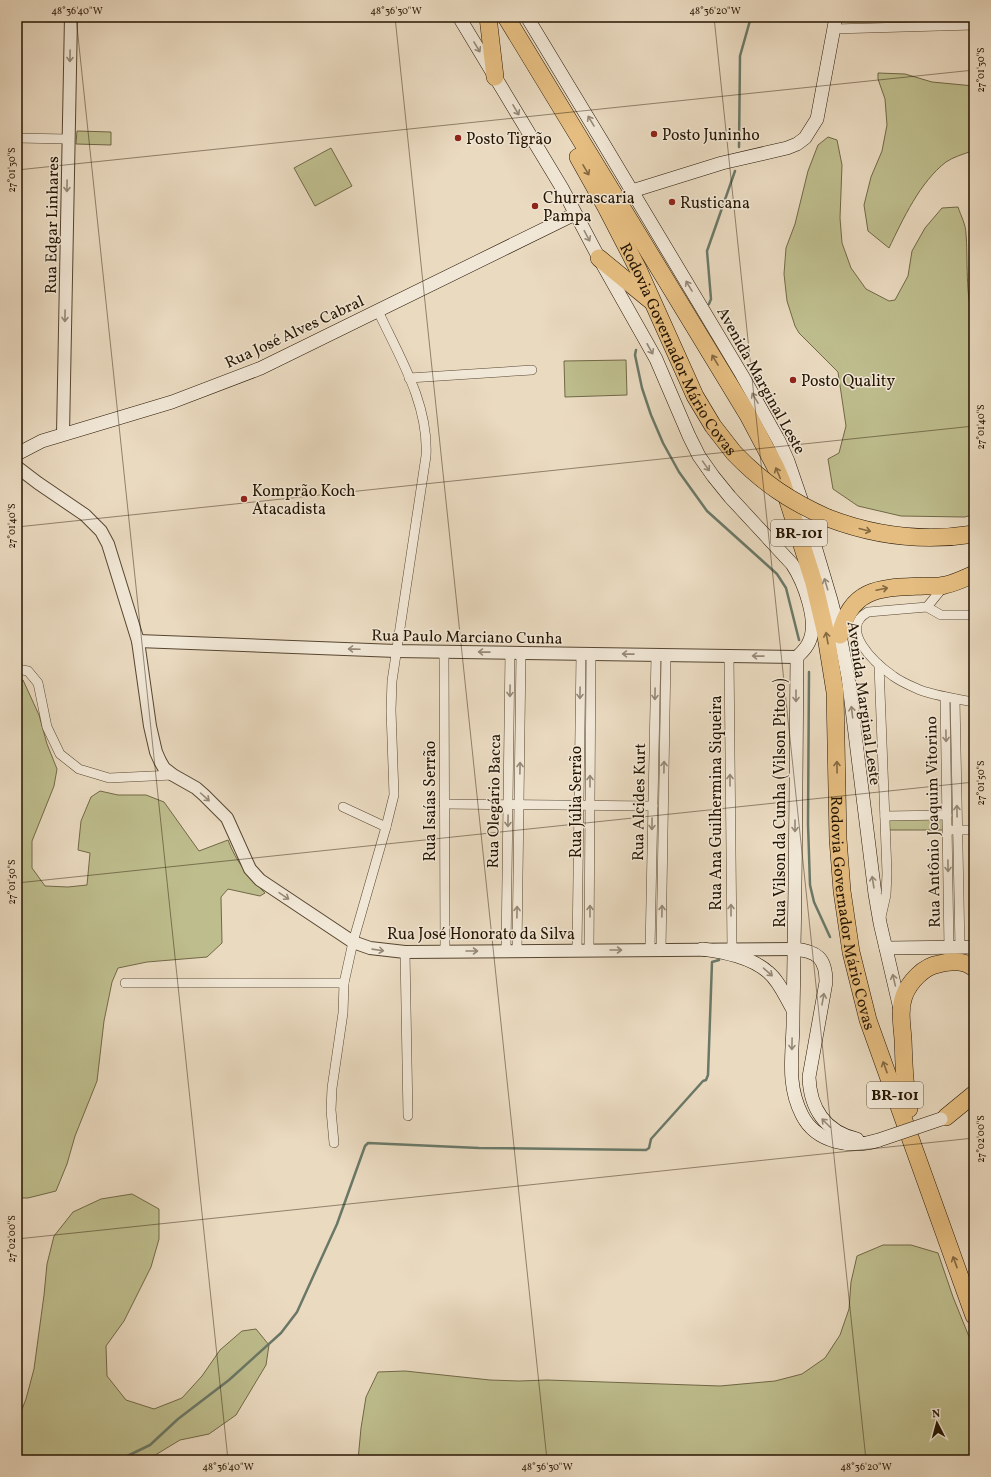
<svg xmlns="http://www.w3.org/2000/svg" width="991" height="1477" viewBox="0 0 991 1477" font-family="Vollkorn,serif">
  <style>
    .green { fill: #bebd8d; stroke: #716846 }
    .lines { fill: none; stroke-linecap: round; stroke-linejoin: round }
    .stream { stroke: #6a7867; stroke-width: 2.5 }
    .minor-casing { stroke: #564630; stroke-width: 10 }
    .tertiary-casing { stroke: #564630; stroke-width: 14 }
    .secondary-casing { stroke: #241400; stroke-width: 14 }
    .motorway-casing { stroke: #241400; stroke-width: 18 }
    .minor { stroke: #f1e7d6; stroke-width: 9 }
    .tertiary { stroke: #f1e7d6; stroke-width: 12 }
    .secondary { stroke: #f1e7d6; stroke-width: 13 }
    .motorway { stroke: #e5bd80; stroke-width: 17 }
    .secondary-bridge-casing { stroke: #241400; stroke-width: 14; stroke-linecap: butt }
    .motorway-bridge-casing { stroke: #241400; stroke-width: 18; stroke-linecap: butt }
    .secondary-bridge { stroke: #f1e7d6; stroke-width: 13 }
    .motorway-bridge { stroke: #e5bd80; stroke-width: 17 }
    .oneway { stroke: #958876 }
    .oneway2 { stroke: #846840 }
    .ticks { fill: none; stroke: #241400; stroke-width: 1; stroke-opacity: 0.45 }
    .poi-dot { fill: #8f2418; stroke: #f1e7d6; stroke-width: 1.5 }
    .labels { text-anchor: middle; stroke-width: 3; stroke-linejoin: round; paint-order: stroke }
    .shield { fill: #f1e7d6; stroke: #625340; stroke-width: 1 }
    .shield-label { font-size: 15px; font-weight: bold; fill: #241400 }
    .poi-label { font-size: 16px; fill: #241400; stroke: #f1e7d6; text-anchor: start }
    .street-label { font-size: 16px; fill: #241400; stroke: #f1e7d6 }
    .neatline { fill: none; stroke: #241400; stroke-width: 1.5 }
    .ticks-label { font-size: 10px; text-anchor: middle; fill: #241400 }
  </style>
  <rect width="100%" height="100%" fill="#eadac0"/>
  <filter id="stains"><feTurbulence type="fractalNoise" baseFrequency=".005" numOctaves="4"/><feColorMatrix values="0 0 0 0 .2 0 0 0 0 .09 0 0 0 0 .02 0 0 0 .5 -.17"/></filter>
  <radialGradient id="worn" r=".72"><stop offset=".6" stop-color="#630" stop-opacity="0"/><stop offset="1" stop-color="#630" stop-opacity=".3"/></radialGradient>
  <g class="green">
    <path d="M878,73L905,74L932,82L974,86V152L972,151C964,154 953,157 946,162C920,182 903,219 889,248L868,231L864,205L871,177L882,151L887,125L885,99L878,79Z"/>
    <path d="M77,131L111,132V145L76,144Z"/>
    <path d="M828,137L837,140L842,165L840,218L842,243L851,268L866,289L889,301L895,300L908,276L912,251L925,228L942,208L958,207C961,216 966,225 966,234C968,253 965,303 974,317V514L965,517L901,516L858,506L833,489L828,459L839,453L846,426L838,372L799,333L795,326L787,301L784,274L786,248L795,224L808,171L818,145Z"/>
    <path d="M331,148L352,186L315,206L294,168Z"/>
    <path d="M626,360L627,395L565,397L564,361Z"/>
    <path d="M23,680L39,715L47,744L57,769L54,786L32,841V868L45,886L68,887L87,885L90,853L78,850L81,821L91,797L100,791L118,795H146L164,802L199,851L228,840C236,862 249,877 265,893L260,896L228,889L221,897L222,943L207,957L147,962L118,968L112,982L104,1021L97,1081L75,1136L67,1164L56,1191L28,1198H17V684Z"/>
    <path d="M889,819H943L944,830H889Z"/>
    <path d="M132,1194L159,1209V1239L151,1267L124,1321L106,1346L107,1376L126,1400L154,1409L182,1398L202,1376L220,1350L242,1331L256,1329L269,1345L266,1365L236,1415L209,1434L180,1440L147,1460H17V1422L26,1399L34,1369L44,1295L47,1264L54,1236L73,1212L101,1199Z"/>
    <path d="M883,1245H911L938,1253L953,1297L974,1349V1460H358L361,1428L366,1397L378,1372L405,1371L490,1380L519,1381L547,1380L720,1386L775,1381L802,1374L825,1358L840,1335L849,1309L851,1282L857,1256Z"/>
  </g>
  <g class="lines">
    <g class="stream">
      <path d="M739,147L740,56L751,17"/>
      <path d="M709,304L711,299L707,251L735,171"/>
      <path d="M636,350L635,355L642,388L651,415L663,443L679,472L707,511L777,574L786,588L799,640"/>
      <path d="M809,672L808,824L810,885L814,902L830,937"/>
      <path d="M119,1460L150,1445L178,1419L229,1380L281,1333L297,1312L337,1224L365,1146L368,1143L479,1148L646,1150L649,1148L651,1139L703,1081L706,1080L708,1075L712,962L719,960"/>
    </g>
    <g class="minor-casing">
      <g id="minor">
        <path d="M834,29L974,25"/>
        <path d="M17,138L68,139"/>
        <path d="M409,378L532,370"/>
        <path d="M927,607L944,586"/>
        <path d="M974,615H941L927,607L868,612C837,629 876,664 893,676C901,682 911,686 920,690C937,696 956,699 974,702"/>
        <path d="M444,651L445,951"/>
        <path d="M729,656L732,949"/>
        <path d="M879,665L887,873L886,895L881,917"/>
        <path d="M17,669L28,671L38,683L47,727L60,754L79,769L109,778L173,775"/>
        <path d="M945,697L949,948"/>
        <path d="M955,699L960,948"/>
        <path d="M444,804L653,806"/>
        <path d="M343,807L386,827"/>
        <path d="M885,816L947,815"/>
        <path d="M951,830H974"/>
        <path d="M577,950L581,654"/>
        <path d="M589,950L591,654"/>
        <path d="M650,950L656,655"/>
        <path d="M661,950L666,655"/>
        <path d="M506,951L510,652"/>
        <path d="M517,951L521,653"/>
        <path d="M405,952L408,1116"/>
        <path d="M125,983H344"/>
        <path d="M334,1143L331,1110L332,1088L343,1013L344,983L353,942L386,827L394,795L391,710L392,681L426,456C429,404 399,356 378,311"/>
      </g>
    </g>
    <g class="tertiary-casing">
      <g id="tertiary">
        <path d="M63,434L71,17"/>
        <path d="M17,467L38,483L85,515L101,531L108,544L138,641L150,726L156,752L160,761L164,768L173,775L196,788L204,795L227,818L250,869L260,880L353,942L370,948L405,952L794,949"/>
        <path d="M138,641L396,651L797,657"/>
      </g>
    </g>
    <g class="secondary-casing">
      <g id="secondary">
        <path d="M459,17L562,188L599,258L656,359L689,436L699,456L713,476L730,497L792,564C804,582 819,622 809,642C806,649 802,652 797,657C796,754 796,851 794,948C794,974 793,1000 793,1026C792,1058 787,1086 802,1115C816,1143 852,1149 879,1140"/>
        <path d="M527,17L602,141L742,375L779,441L788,461L801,499L831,600L840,635L848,677L875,894L880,923L900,1009"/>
        <path d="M632,191L722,163L787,148L797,144L805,138L817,119L836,17"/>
        <path d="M17,454L42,441L172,402L261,368L575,214"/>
        <path d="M886,948L974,947"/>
        <path d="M702,949C724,952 751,957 768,972C779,981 785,996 792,1008"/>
        <path d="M794,949C817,951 826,958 826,982L809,1077C810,1108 825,1132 857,1139"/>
      </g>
    </g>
    <g class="motorway-casing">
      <g id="motorway">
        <path d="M488,17L495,77"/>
        <path id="s1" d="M506,17L748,415L775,466L782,482L814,583L825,630L835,692L838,839L842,891L851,952L868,1020L974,1316"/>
        <path id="s2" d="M578,157L606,207L638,269L695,396L713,426L734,453"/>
        <path d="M599,258L650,300"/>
        <path d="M828,518C875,536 924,542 974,534"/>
        <path d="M840,635C851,586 882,588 924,586C931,586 938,587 945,585C955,583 965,578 974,574"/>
        <path d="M909,1109C904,1086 904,1062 903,1039C902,1025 899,1010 904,996C909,982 924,966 939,964C952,961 963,960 974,968"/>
        <path d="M946,1117L974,1094"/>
      </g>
    </g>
    <use href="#minor" class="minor"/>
    <use href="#tertiary" class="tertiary"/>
    <use href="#secondary" class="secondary"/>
    <use href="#motorway" class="motorway"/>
    <g class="secondary-bridge-casing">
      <path id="secondary-bridge" d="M879,1140L941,1119"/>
    </g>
    <g class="motorway-bridge-casing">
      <path id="motorway-bridge" d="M734,453C764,484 790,501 828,518"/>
    </g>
    <use href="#secondary-bridge" class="secondary-bridge"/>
    <use href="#motorway-bridge" class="motorway-bridge"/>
  </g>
  <defs><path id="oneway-shaft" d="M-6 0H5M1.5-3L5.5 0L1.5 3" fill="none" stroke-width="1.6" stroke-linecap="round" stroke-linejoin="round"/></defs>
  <g class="oneway">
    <use href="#oneway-shaft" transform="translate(477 47) rotate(59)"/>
    <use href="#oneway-shaft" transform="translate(70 56) rotate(91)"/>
    <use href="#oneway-shaft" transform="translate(516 110) rotate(60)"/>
    <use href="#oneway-shaft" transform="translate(591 121) rotate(-121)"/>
    <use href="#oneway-shaft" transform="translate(67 186) rotate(91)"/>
    <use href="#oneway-shaft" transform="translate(587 236) rotate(62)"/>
    <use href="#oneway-shaft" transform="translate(689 286) rotate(-121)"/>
    <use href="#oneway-shaft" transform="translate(65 316) rotate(91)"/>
    <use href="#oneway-shaft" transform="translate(650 349) rotate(61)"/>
    <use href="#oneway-shaft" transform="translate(755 398) rotate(-120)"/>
    <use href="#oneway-shaft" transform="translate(706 466) rotate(55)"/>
    <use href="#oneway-shaft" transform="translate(826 584) rotate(-107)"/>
    <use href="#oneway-shaft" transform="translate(354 649) rotate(-178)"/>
    <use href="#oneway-shaft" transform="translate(484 652) rotate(-179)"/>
    <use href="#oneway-shaft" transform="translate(628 654) rotate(-179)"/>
    <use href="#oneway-shaft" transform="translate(758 656) rotate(-179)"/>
    <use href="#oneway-shaft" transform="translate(510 691) rotate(91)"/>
    <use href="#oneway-shaft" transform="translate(580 693) rotate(91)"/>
    <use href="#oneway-shaft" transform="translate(655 694) rotate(91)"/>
    <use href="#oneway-shaft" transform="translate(796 696) rotate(90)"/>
    <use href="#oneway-shaft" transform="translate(852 712) rotate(-97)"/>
    <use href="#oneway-shaft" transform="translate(946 736) rotate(89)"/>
    <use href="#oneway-shaft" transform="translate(664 767) rotate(-89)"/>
    <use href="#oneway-shaft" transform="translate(520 768) rotate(-89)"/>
    <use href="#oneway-shaft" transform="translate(730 780) rotate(-90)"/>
    <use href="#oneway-shaft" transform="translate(590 781) rotate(-90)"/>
    <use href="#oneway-shaft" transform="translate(205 797) rotate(42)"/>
    <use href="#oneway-shaft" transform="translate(957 811) rotate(-91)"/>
    <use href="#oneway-shaft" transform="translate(508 821) rotate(91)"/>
    <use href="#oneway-shaft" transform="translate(652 824) rotate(91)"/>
    <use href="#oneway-shaft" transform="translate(795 826) rotate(90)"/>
    <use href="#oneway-shaft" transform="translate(948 866) rotate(89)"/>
    <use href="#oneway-shaft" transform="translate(873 882) rotate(-99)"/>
    <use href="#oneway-shaft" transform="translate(284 896) rotate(34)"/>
    <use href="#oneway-shaft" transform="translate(731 910) rotate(-90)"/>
    <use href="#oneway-shaft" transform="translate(590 911) rotate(-90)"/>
    <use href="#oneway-shaft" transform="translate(662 911) rotate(-89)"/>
    <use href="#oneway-shaft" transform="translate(517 912) rotate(-89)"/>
    <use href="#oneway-shaft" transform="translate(378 950) rotate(8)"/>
    <use href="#oneway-shaft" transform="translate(616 950)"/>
    <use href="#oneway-shaft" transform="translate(472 951)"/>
    <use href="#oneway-shaft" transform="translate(768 972) rotate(41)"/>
    <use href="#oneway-shaft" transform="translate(894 980) rotate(-103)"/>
    <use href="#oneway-shaft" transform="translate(823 999) rotate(-80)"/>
    <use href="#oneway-shaft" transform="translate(792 1044) rotate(91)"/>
    <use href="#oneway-shaft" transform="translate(826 1123) rotate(-135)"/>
  </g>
  <g class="oneway2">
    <use href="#oneway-shaft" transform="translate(586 170) rotate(60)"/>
    <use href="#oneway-shaft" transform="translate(715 360) rotate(-121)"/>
    <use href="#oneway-shaft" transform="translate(778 473) rotate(-113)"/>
    <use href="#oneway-shaft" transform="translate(865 530) rotate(14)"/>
    <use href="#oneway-shaft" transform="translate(882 589) rotate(-12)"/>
    <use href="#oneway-shaft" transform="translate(827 638) rotate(-100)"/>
    <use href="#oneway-shaft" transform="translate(837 767) rotate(-91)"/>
    <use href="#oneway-shaft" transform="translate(885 1067) rotate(-110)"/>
    <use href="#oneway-shaft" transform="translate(955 1262) rotate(-110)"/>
  </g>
  <path class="ticks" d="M76,17L228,1460M395,17L547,1460M714,17L866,1460M17,170L974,70M17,527L974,426M17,883L974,782M17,1239L974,1138"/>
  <g class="poi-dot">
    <circle cx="654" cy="134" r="4"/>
    <circle cx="458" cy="138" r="4"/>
    <circle cx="672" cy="202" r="4"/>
    <circle cx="535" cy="206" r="4"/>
    <circle cx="793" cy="380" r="4"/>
    <circle cx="244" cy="499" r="4"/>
  </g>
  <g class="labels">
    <g class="shield">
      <rect x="771" y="520" width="56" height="26" rx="3"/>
      <rect x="867" y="1082" width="56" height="26" rx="3"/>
    </g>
    <g class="shield-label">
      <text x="799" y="538">BR-101</text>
      <text x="895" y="1100">BR-101</text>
    </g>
    <g class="poi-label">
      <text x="662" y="140">Posto Juninho</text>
      <text x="466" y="144">Posto Tigrão</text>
      <text x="543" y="203">Churrascaria<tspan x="543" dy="18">Pampa</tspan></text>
      <text x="680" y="208">Rusticana</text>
      <text x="801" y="386">Posto Quality</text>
      <text x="252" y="496">Komprão Koch<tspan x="252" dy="18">Atacadista</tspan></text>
    </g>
    <g class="street-label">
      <text transform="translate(51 225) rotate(-89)" y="6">Rua Edgar Linhares</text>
      <text transform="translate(294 331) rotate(-25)" y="6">Rua José Alves Cabral</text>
      <text dy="6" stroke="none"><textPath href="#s2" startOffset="217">Rodovia Governador Mário Covas</textPath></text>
      <text transform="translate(762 380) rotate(61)" y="6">Avenida Marginal Leste</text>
      <text transform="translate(467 636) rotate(1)" y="6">Rua Paulo Marciano Cunha</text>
      <text transform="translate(865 703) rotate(82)" y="6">Avenida Marginal Leste</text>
      <text transform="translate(429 801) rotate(-90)" y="6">Rua Isaías Serrão</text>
      <text transform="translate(493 801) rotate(-89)" y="6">Rua Olegário Bacca</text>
      <text transform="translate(575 802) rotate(-90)" y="6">Rua Júlia Serrão</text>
      <text transform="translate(638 802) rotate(-89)" y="6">Rua Alcides Kurt</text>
      <text transform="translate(715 803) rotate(-90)" y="6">Rua Ana Guilhermina Siqueira</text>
      <text transform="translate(779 803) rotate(-90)" y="6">Rua Vilson da Cunha (Vilson Pitoco)</text>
      <text transform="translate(932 822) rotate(-91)" y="6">Rua Antônio Joaquim Vitorino</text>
      <text dy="6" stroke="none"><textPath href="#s1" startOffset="980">Rodovia Governador Mário Covas</textPath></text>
      <text x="481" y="939">Rua José Honorato da Silva</text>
    </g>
  </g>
  <rect width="991" height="1477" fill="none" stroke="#eadac0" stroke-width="44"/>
  <g transform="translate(937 1423) rotate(354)" stroke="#f1e7d6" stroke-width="3" paint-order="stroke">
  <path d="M0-3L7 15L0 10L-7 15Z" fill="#241400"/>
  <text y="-6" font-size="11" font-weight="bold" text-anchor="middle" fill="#241400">N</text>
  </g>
  <rect x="22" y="22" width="947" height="1433" class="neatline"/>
  <g class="ticks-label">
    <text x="77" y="14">48°36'40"W</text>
    <text x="396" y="14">48°36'30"W</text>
    <text x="715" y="14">48°36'20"W</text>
    <text transform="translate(980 70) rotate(-90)" y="4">27°01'30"S</text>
    <text transform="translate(11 170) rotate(-90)" y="4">27°01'30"S</text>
    <text transform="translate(980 427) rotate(-90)" y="4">27°01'40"S</text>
    <text transform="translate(11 526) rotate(-90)" y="4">27°01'40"S</text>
    <text transform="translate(980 783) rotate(-90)" y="4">27°01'50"S</text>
    <text transform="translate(11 882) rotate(-90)" y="4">27°01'50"S</text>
    <text transform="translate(980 1139) rotate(-90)" y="4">27°02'00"S</text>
    <text transform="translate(11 1239) rotate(-90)" y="4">27°02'00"S</text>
    <text x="228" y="1470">48°36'40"W</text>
    <text x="547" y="1470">48°36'30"W</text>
    <text x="866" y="1470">48°36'20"W</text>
  </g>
  <rect width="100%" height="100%" filter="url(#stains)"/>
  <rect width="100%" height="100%" fill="url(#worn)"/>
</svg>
